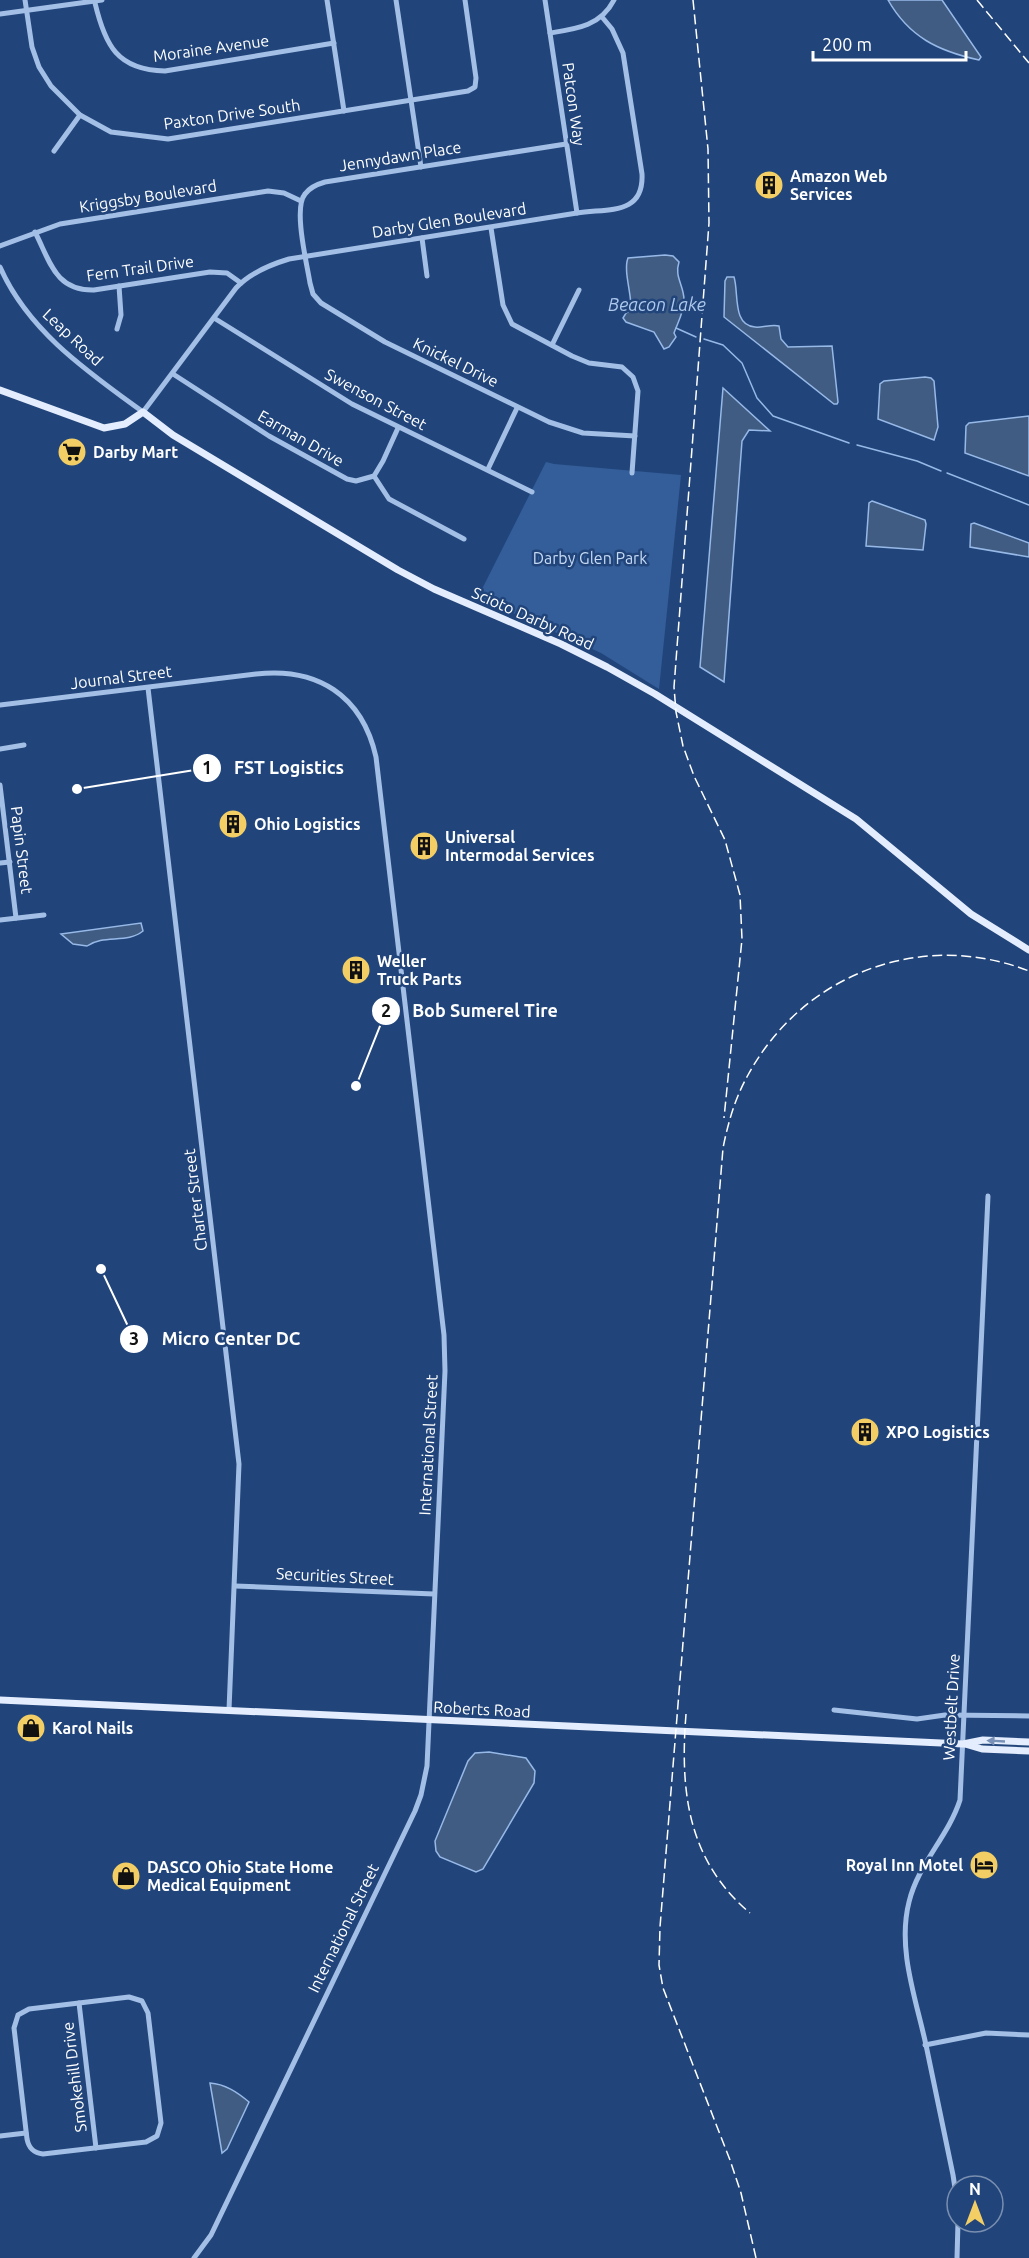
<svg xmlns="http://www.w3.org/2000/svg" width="1029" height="2258" viewBox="0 0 1029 2258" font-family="Ubuntu,sans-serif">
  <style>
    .green { fill: #345e99 }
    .water { fill: #415c83; stroke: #97b9e7; stroke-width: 1.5 }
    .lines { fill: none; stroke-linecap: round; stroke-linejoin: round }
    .stream { stroke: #97b9e7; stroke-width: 1.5 }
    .minor { stroke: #a3bfe6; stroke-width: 5 }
    .major { stroke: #e4edfd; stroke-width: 7 }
    .rail { stroke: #fff; stroke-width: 1.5; stroke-dasharray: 10 4.5; stroke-linecap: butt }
    .oneway { fill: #7991b6 }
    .labels { text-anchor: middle; stroke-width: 5; stroke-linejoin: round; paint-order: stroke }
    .street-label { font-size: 16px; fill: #fff; stroke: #21457b }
    .poi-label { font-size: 16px; font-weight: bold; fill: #fff; stroke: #21457b; text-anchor: start }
    .park-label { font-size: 16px; fill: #c6daf4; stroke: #21457b }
    .water-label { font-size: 18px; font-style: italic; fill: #aec9ed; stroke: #21457b }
    .leader { fill: none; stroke: #fff; stroke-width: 2 }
    .callout-dot { fill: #fff; stroke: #21457b; stroke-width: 2 }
    .mark-label { font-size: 18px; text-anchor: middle; font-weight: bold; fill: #111 }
    .callout-label { font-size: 18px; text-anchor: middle; font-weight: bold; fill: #fff; stroke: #21457b; stroke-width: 5; stroke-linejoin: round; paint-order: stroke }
  </style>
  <rect width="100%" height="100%" fill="#21457b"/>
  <path class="green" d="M546,462L554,464L681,475L659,689L601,653L478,597Z"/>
  <g class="water">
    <path d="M888,0H942L981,57L979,60C938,51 909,37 888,0Z"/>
    <path d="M665,255L673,256L679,262C674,277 684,285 684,300C684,312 678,322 674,333L676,337L669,347L664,349L654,332L626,322L623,318L626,313L631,310C632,294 623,271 628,258Z"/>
    <path d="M727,277H734C739,292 732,326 755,327C763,328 771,324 779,326L781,339L788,347L832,346L838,402L837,404H834L724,317L725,281Z"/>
    <path d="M925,377L931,378L934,381L938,427L934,440L878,419L880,384L884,381Z"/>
    <path d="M723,388L770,431L749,430L742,441L724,682L700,667Z"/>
    <path d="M1029,416V476L965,453L966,426L969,423Z"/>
    <path d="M872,501L925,520L926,524L923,550L866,546L869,503Z"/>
    <path d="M974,523L1029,543V557L970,547L971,524Z"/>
    <path d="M141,923L143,931C127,944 104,934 87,946L73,944L61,934Z"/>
    <path d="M489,1752L526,1758L535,1771L534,1783L483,1869L476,1872L440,1857L436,1851L435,1841L468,1761L475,1753Z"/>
    <path d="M210,2083C225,2084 237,2092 249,2102L227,2149L222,2153Z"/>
  </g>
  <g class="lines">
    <g class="stream">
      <path d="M676,328L696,337"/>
      <path d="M704,339L723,345L742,363L757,398L773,416L849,443"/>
      <path d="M857,445L917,461L941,471"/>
      <path d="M947,473L1029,505"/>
    </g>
    <g class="minor">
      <path d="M25,0L32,47L39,67L51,86L80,115L111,132L168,139L468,91L475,87L476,78L465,0"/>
      <path d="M327,0L344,111"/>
      <path d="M396,0L421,167"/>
      <path d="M545,0L577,213"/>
      <path d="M95,3C105,45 117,70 165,71L334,43"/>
      <path d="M0,14L102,0"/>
      <path d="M550,33C576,29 601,26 614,0"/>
      <path d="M566,144L325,182C318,184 310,187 305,194C293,208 307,264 310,283L313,294L321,303L385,342L549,422L583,433L635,436"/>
      <path d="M54,151L80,115"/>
      <path d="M491,228L503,305L512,324L572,356L589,363L622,367L633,377L638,391L632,473"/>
      <path d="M35,232C50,261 55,291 94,290L210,272L227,273L241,283"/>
      <path d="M422,238L427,276"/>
      <path d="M0,246L60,224L268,191L284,193L301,201"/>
      <path d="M0,267C28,331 88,372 143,412L236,288C250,273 269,265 289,259L577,213C607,208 644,216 642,174L623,53L612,29L602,17"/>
      <path d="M214,318L352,404L532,492"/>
      <path d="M117,329L121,315L119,286"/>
      <path d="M552,345L579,290"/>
      <path d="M173,374L269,436L347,479L356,481L374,476L383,461L398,428"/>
      <path d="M488,469L517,408"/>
      <path d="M374,476L389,499L464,539"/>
      <path d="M148,688L239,1464L229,1710"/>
      <path d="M0,705L256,674C317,667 362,695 376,757L444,1335L445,1371L427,1766L421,1795L415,1811L211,2235L194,2258"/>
      <path d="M0,749L24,745"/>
      <path d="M0,785L16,918"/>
      <path d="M0,863L10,862"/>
      <path d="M0,920L44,915"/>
      <path d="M235,1586L434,1594"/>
      <path d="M834,1710L917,1719L945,1715L1029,1716"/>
      <path d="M129,1997L142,2001L148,2013L161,2123L157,2136L146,2142L43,2154C34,2153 29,2149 27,2139L14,2028L18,2015L29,2009Z"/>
      <path d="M79,2003L96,2148"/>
      <path d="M925,2045L986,2033L1029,2035"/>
      <path d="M0,2136L26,2133"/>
      <path d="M957,2201L953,2175C944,2131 935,2088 926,2045C916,1999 897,1949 909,1902C918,1864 948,1837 960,1800L988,1196"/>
      <path d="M957,2258L958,2222"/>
    </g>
    <g class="major">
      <path d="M0,390L104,428L125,424L143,412L173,435L398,570L434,589L561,644L607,667L655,694L856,819L971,914L1029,950"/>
      <path d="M0,1700L963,1744L983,1740L1029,1742"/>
      <path d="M965,1744L982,1749L1029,1751"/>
    </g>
    <g class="rail">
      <path d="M693,0L708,149L709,223L674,687L676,712L683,746L694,776L725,840L740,895L742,939L724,1118"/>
      <path d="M977,0L1029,63"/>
      <path d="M686,1714C680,1790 687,1860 750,1913"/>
      <path d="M756,2258L741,2193L730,2160L663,1988L659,1965L660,1927L723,1148C728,1123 735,1098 748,1075C803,974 921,929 1029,971"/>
    </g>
  </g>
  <defs><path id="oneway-solid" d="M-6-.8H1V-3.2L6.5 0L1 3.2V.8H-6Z" transform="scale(1.5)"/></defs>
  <use class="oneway" href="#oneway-solid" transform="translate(996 1741) rotate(-177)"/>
  <defs>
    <g id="building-disc" transform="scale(1.5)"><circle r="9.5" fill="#f2ce65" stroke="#21457b"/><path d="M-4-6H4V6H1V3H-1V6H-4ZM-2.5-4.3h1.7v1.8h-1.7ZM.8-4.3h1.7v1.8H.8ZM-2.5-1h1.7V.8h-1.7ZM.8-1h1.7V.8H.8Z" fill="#111"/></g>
    <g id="supermarket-disc" transform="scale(1.5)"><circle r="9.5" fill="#f2ce65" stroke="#21457b"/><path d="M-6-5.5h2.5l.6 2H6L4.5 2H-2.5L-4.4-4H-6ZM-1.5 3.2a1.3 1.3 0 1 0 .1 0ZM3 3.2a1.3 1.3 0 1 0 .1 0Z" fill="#111"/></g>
    <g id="shop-disc" transform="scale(1.5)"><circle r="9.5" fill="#f2ce65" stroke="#21457b"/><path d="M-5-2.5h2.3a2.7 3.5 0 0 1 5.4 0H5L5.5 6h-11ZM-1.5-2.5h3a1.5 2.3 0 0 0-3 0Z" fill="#111"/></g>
    <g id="hotel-disc" transform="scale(1.5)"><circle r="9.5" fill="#f2ce65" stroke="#21457b"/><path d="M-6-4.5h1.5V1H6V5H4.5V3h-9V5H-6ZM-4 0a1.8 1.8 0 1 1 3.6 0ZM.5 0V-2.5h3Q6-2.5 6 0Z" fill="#111"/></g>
  </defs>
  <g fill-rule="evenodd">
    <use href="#building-disc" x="769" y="185"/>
    <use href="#supermarket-disc" x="72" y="452"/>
    <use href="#building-disc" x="233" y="824"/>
    <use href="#building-disc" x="424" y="846"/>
    <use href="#building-disc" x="356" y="970"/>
    <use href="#building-disc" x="865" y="1432"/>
    <use href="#shop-disc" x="31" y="1728"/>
    <use href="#hotel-disc" x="984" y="1865"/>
    <use href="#shop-disc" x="126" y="1876"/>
  </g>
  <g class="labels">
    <g class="street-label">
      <text transform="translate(211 48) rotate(-8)" y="6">Moraine Avenue</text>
      <text transform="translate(574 104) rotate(82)" y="6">Patcon Way</text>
      <text transform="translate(232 114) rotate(-8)" y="6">Paxton Drive South</text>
      <text transform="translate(400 156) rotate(-9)" y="6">Jennydawn Place</text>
      <text transform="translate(148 196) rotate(-9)" y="6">Kriggsby Boulevard</text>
      <text transform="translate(449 220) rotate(-9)" y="6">Darby Glen Boulevard</text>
      <text transform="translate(140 268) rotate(-8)" y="6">Fern Trail Drive</text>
      <text transform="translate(73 337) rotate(43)" y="6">Leap Road</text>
      <text transform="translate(456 362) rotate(26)" y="6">Knickel Drive</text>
      <text transform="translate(376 399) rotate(28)" y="6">Swenson Street</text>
      <text transform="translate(301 438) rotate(30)" y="6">Earman Drive</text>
      <text transform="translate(533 618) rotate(24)" y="6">Scioto Darby Road</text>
      <text transform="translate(121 677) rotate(-7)" y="6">Journal Street</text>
      <text transform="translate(22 850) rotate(83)" y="6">Papin Street</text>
      <text transform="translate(195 1200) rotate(-97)" y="6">Charter Street</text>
      <text transform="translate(428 1445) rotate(-87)" y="6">International Street</text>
      <text transform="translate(335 1576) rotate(3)" y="6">Securities Street</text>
      <text transform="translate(951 1707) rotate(-87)" y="6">Westbelt Drive</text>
      <text transform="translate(482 1709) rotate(3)" y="6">Roberts Road</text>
      <text transform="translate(343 1928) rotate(-64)" y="6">International Street</text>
      <text transform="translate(74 2077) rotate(-97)" y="6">Smokehill Drive</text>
    </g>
    <g class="poi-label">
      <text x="790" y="182">Amazon Web<tspan x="790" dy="18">Services</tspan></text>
      <text x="93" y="458">Darby Mart</text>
      <text x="254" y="830">Ohio Logistics</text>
      <text x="445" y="843">Universal<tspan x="445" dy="18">Intermodal Services</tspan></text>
      <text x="377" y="967">Weller<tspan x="377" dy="18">Truck Parts</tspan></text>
      <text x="886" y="1438">XPO Logistics</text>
      <text x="52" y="1734">Karol Nails</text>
      <text x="963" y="1871" text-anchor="end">Royal Inn Motel</text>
      <text x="147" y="1873">DASCO Ohio State Home<tspan x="147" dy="18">Medical Equipment</tspan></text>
    </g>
    <g class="park-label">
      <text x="590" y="564">Darby Glen Park</text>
    </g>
    <g class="water-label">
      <text x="657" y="311">Beacon Lake</text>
    </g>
  </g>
  <path class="leader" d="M77 789L207 768M356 1086L386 1011M101 1269L134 1339"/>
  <g class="callout-dot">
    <circle cx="77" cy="789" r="6"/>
    <circle cx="356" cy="1086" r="6"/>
    <circle cx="101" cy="1269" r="6"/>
    <circle cx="207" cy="768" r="15"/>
    <circle cx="386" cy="1011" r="15"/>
    <circle cx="134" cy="1339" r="15"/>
  </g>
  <g class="mark-label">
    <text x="207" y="774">1</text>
    <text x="386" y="1017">2</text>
    <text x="134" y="1345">3</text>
  </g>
  <g class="callout-label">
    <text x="289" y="774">FST Logistics</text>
    <text x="485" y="1017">Bob Sumerel Tire</text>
    <text x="231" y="1345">Micro Center DC</text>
  </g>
  <g transform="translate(975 2204)"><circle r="28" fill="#21457b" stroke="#7a8fb0" stroke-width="1.5"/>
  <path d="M0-4.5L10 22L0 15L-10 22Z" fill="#f2ce65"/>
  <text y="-9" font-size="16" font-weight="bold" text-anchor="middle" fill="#ffffff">N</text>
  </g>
  <path d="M813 51v9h153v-9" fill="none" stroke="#ffffff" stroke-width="3"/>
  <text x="822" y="51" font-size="18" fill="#ffffff" stroke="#21457b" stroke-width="4.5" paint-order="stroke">200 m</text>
</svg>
